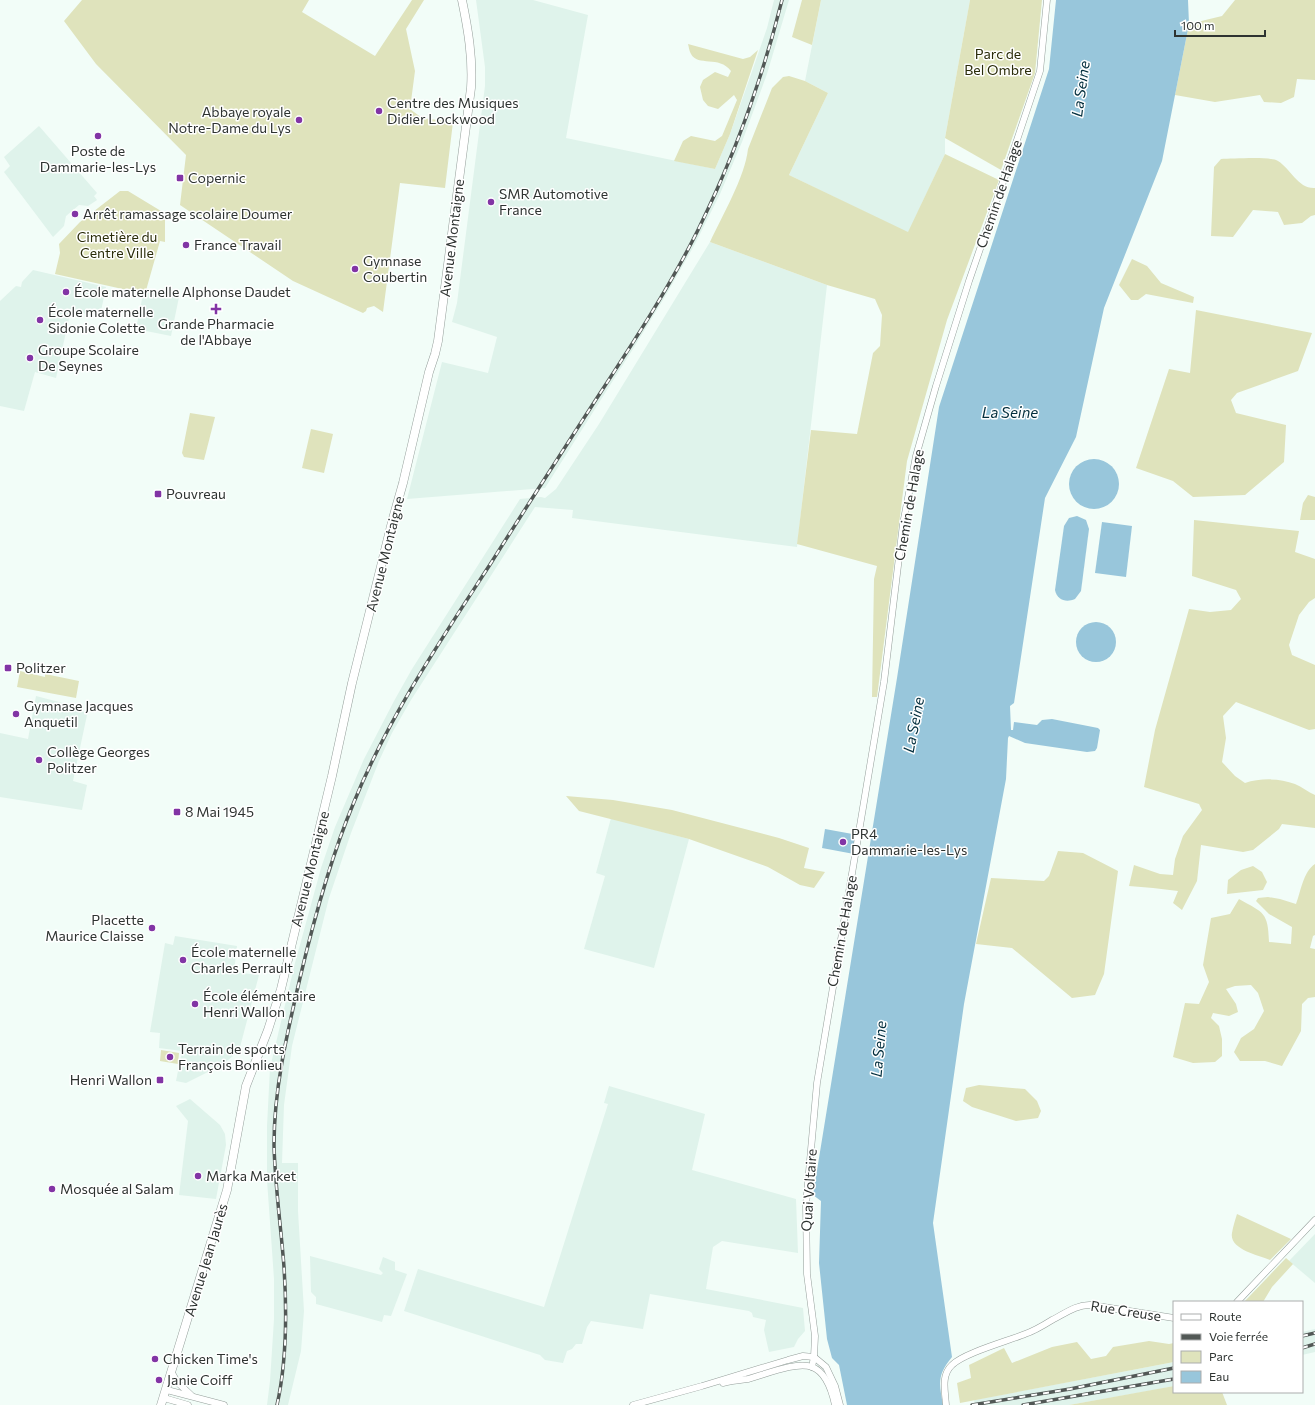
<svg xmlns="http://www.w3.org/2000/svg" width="1315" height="1405" viewBox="0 0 1315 1405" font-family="Commissioner,sans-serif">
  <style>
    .built { fill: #dff3eb }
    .green { fill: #dfe3bc }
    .water { fill: #98c6db }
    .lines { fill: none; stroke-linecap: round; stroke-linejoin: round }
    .minor-casing { stroke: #949e9a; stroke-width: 7 }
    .major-casing { stroke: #949e9a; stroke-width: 9 }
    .minor { stroke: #fff; stroke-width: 6 }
    .major { stroke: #fff; stroke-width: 8 }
    .rail-casing { stroke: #525856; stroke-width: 3.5 }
    .rail { stroke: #fff; stroke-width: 2; stroke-dasharray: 6; stroke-linecap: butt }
    .poi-dot { fill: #8234a5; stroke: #fff; stroke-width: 1.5 }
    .labels { text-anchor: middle; stroke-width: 3; stroke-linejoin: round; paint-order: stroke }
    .park-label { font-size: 14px; fill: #2a2c09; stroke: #fff }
    .poi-label { font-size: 14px; fill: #2e3331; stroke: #fff; text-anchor: start }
    .street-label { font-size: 14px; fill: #2e3331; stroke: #fff }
    .water-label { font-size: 15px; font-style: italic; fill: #022e3d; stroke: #fff }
  </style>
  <rect width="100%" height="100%" fill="#f2fdf8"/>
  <g class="built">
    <path d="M476,0H533L588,15L566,138L715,169L730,134L749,80L767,28L774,0H789L767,74L742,142L720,194L695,244L666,295L633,349L545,488L407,499L442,362L488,373L497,337L452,322L457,303L485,86V67Z"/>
    <path d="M821,0H970L945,138V154L908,233L789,175L828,93L805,81Z"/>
    <path d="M39,126L97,193L94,196L97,200L88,206L79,205L66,216L64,226L53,237L4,172L10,166L4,157Z"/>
    <path d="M710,242L827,285L797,547L572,518L573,510L535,507L411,700L392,733L379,761L351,833L329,898L292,1046L284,1105L282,1163H298V1211L304,1311L301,1351L288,1405H267L270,1381L274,1319V1279L267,1180V1126L270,1068L295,963L321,868L335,827L364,759L394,701L412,669L520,499L541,497L545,498L556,489L599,424Z"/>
    <path d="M33,270L106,287L101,311L95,317L71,309L56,378L35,372L24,411L0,406V301L16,286L21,287L22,282Z"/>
    <path d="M146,289L179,297L171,336L136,329L143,294H145Z"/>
    <path d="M36,696L78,707L87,715L73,781L87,785L82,810L0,797V733L28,739Z"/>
    <path d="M611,818L689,839L654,968L584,949L605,876L596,873Z"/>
    <path d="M175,936L237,946L234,972L259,975L239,1051L222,1065L186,1083L176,1081L182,1051L159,1048L160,1033L150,1032L165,943L173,945Z"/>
    <path d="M609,1086L705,1114L692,1170L796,1199L798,1253L722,1241L713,1247L706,1289L803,1308L805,1331L798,1339L794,1347L769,1352L764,1330L766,1320L753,1317L752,1313L749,1311L650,1294L643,1329L591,1321L587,1327L582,1344H576L572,1349L567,1351L563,1363L545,1360L540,1355L404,1311L418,1269L544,1307L608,1104L604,1103Z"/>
    <path d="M190,1099L220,1125L225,1134L226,1145L216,1199L179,1195L188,1121L176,1106Z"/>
    <path d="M1315,1234V1283L1289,1261Z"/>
    <path d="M310,1256L381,1275L383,1273L379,1269L383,1257L395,1262V1270L407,1274L391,1316L384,1315L382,1322L316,1304V1297L311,1292Z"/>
    <path d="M1315,1329V1352L1302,1355V1332Z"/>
    <path d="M1174,1362V1386L1154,1390L1069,1405H975L974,1400Z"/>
  </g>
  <g class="green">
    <path d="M82,0H309L302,12L375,56L412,0H424L406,29L415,71L410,109L422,118L453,122L445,188L400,183L383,312L374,306L367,308L366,311L363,313L293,281L180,205L186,155L96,64L64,21Z"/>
    <path d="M802,0H821L812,45L792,37Z"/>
    <path d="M970,0H1042L1035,73L1001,170L945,138Z"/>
    <path d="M1235,0H1315V80L1297,79L1294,97L1281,103L1264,102L1260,95L1215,102L1175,95L1189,24L1222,16Z"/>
    <path d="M688,44L743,59L750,57L758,50L730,134L715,169L674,161L683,141L691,136L715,141L722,136L737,100L734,95L718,109L708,106L703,100L700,87L703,80L715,72L728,77L731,71C719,55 698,67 691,54C689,51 689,47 688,44Z"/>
    <path d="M789,76L805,81L828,93L789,175L908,232L945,154L999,180L947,320L907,461L877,697H872L874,579L877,566L797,544L811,430L857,434L873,353L880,346L882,315L875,299L827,285L710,242C722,216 745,177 748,149L772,88L783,77Z"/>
    <path d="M1221,159C1232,159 1270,156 1278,161C1291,169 1298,189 1315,188V215L1311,216L1302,223L1284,225L1278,212L1253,210L1233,237L1211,236L1214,167Z"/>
    <path d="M120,191H128L161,211L165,217V242L160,241L145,294L55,274L60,253L59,244L80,222Z"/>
    <path d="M1132,259L1147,266L1161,283L1194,297L1193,303L1146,294L1138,300H1131L1119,285Z"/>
    <path d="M1196,310L1312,333L1298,371L1237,393L1231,400L1236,413L1286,425L1284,462L1245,495L1193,497L1173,481L1136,468L1169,369L1190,373Z"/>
    <path d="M190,413L215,417L204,460L184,457L182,453Z"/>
    <path d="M311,429L333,434L324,473L302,468Z"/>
    <path d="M1308,495L1315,497V520H1300L1303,503Z"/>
    <path d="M1194,520L1299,531L1295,552L1315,559V598L1309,602L1299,615L1289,645L1292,655L1315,665V729L1309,730L1236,702L1223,716L1226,738L1222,762L1235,776L1245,783C1260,778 1280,778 1295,784C1302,787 1308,792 1315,795V828L1282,824L1279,829L1253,850L1243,852L1201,845L1197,881L1182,910L1173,903L1178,891L1153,888L1129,886L1134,865L1160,874L1173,875L1175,859L1183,836L1202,810L1199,804L1144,787L1155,730L1189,609L1210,612L1231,610L1241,599L1236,590L1192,576Z"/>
    <path d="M20,671L45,677V674L79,681L76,698L17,687Z"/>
    <path d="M566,796L613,800L672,810L779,838L809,848L804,868L825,872L814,888L800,885L768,867L689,839L579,811Z"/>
    <path d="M1058,851L1083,853L1118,871L1104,974L1095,995L1072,998L1012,948L976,944L991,878L1044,881L1049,876Z"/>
    <path d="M1315,864V935L1313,936L1310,948L1315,949V997L1308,998L1302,1004L1301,1031L1282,1066L1265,1061H1240L1234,1052L1241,1038L1254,1029L1264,1011L1258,993L1251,985L1235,986L1226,989L1236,1004L1238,1012L1229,1016L1213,1013L1211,1018L1219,1026L1222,1039V1056L1215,1062L1193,1063L1173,1057L1185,1003L1199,1004L1209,982L1203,965L1211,918L1230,914L1239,899C1264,913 1268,912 1269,942L1291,944L1292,927L1269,914L1256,901L1258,898L1268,897L1280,899L1296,904C1301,891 1303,872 1315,864Z"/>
    <path d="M1253,866L1262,872L1267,882L1263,890L1227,894L1228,880L1241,870Z"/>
    <path d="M161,1050L179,1053L178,1064L160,1061Z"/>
    <path d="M979,1085L1025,1089L1037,1101L1041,1111L1038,1118L1016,1121L972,1107L963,1101L966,1088Z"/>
    <path d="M1237,1214L1291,1239L1270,1260C1257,1255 1229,1249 1232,1233C1233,1227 1235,1220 1237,1214Z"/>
    <path d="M1286,1258L1293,1264L1272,1287L1263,1302H1244Z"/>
    <path d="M1149,1341L1169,1344L1174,1343V1362L960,1403L957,1383L971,1378L969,1365L1004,1348L1012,1363L1052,1347L1077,1342L1091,1359L1106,1356L1113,1347Z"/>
    <path d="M1174,1386V1392H1222L1227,1405H1069Z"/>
  </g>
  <g class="water">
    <path d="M1056,0H1188L1189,24L1162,161L1104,308L1076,437L1045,498L1014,703L1010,706L1011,730H1013L1014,722L1037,725L1042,720L1052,719L1098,728L1100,730L1097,748L1095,751L1087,752L1025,743L1009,736L1008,738L1006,779L964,1004L933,1223L952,1357C937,1375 939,1383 943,1405H847L839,1365L832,1358L827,1339L819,1263L821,1201L813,1195L897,678L939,407L1049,69Z"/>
    <circle cx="1094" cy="484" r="25"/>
    <path d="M1077,516L1086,520L1089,529L1081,591L1075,599C1066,603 1057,600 1055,590L1064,526L1069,518Z"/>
    <path d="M1102,522L1132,526L1126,577L1095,573Z"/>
    <circle cx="1096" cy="642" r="20"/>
    <path d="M825,829L858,835L854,854L822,848Z"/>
  </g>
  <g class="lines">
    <g class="minor-casing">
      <g id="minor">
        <path d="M1237,1302L1315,1220"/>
        <path d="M814,1357L826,1367L835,1386L840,1405"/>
        <path d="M812,1367L814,1357L815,1336L807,1274L806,1205L817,1083L884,682L903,524L916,456L936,386L969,281L1005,176L1040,71L1047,0"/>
        <path d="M172,1373L177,1382L191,1395"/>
        <path d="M723,1383C731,1381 740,1380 748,1379C764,1375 796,1361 812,1367C826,1372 832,1391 835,1405"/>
        <path d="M167,1390L224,1405"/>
        <path d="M164,1398L188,1405"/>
        <path d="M633,1405L702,1386L788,1360L803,1356L814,1357"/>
        <path d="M946,1405C945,1391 941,1375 952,1365C964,1353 1008,1341 1025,1334C1034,1331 1044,1325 1052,1320C1064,1314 1077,1304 1091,1305L1174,1318"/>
      </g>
    </g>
    <g class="major-casing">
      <path id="major" d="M161,1405L227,1190L246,1086L268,1030L281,989L332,776L352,683L392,522L403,483L429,372L435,354L438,341L471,88C473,58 468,29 462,0"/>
    </g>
    <use href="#minor" class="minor"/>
    <use href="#major" class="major"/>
    <g class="rail-casing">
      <g id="rail">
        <path d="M1302,1336L1315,1333"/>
        <path d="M1302,1348L1315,1344"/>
        <path d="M277,1405C287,1360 287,1313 284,1267C281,1227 275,1186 274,1145C274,1088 287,1034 300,978C314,919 330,859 354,802C389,716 441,640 491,563C525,509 560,455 595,401C631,346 668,290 698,230C734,157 762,80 782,0"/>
        <path d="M972,1405L1070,1389L1174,1368"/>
        <path d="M1023,1405L1174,1379"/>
      </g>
    </g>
    <use href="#rail" class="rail"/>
  </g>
  <g class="poi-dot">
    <circle cx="379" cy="111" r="4"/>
    <circle cx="299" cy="120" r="4"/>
    <circle cx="98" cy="136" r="4"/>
    <rect x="176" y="174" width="8" height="8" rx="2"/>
    <circle cx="491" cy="202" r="4"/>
    <circle cx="75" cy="214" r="4"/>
    <circle cx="186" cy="245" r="4"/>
    <circle cx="355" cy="269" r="4"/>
    <circle cx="66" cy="292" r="4"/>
    <path d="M214 303h4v4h4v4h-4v4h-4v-4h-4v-4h4z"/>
    <circle cx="40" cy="320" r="4"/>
    <circle cx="30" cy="358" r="4"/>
    <rect x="154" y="490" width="8" height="8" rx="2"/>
    <rect x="4" y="664" width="8" height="8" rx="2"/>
    <circle cx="16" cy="714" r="4"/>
    <circle cx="39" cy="760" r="4"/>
    <rect x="173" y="808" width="8" height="8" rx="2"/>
    <circle cx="843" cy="842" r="4"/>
    <circle cx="152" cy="928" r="4"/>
    <circle cx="183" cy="960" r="4"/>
    <circle cx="195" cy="1004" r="4"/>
    <circle cx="170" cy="1057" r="4"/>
    <rect x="156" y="1076" width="8" height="8" rx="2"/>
    <circle cx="198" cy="1176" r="4"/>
    <circle cx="52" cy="1189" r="4"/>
    <circle cx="155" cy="1359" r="4"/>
    <circle cx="159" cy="1380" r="4"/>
  </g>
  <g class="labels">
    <g class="park-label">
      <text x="998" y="59">Parc de<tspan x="998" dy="16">Bel Ombre</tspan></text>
      <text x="117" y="242">Cimetière du<tspan x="117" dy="16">Centre Ville</tspan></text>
    </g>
    <g class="poi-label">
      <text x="387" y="108">Centre des Musiques<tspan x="387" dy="16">Didier Lockwood</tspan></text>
      <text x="291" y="117" text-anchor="end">Abbaye royale<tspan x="291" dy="16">Notre-Dame du Lys</tspan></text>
      <text x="98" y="156" text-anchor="middle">Poste de<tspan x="98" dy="16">Dammarie-les-Lys</tspan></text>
      <text x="188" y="183">Copernic</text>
      <text x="499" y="199">SMR Automotive<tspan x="499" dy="16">France</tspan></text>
      <text x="83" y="219">Arrêt ramassage scolaire Doumer</text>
      <text x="194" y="250">France Travail</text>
      <text x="363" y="266">Gymnase<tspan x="363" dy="16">Coubertin</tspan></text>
      <text x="74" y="297">École maternelle Alphonse Daudet</text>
      <text x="48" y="317">École maternelle<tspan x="48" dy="16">Sidonie Colette</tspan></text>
      <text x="216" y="329" text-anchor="middle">Grande Pharmacie<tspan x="216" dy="16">de l'Abbaye</tspan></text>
      <text x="38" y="355">Groupe Scolaire<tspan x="38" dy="16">De Seynes</tspan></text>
      <text x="166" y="499">Pouvreau</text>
      <text x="16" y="673">Politzer</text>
      <text x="24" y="711">Gymnase Jacques<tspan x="24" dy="16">Anquetil</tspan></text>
      <text x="47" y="757">Collège Georges<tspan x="47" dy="16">Politzer</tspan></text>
      <text x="185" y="817">8 Mai 1945</text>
      <text x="851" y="839">PR4<tspan x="851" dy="16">Dammarie-les-Lys</tspan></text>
      <text x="144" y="925" text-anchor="end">Placette<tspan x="144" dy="16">Maurice Claisse</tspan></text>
      <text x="191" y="957">École maternelle<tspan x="191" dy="16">Charles Perrault</tspan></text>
      <text x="203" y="1001">École élémentaire<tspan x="203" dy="16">Henri Wallon</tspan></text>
      <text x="178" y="1054">Terrain de sports<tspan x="178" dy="16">François Bonlieu</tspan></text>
      <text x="152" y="1085" text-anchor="end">Henri Wallon</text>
      <text x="206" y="1181">Marka Market</text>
      <text x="60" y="1194">Mosquée al Salam</text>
      <text x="163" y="1364">Chicken Time's</text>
      <text x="167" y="1385">Janie Coiff</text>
    </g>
    <g class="street-label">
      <text transform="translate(999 194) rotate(-71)" y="5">Chemin de Halage</text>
      <text transform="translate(452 238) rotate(-83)" y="5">Avenue Montaigne</text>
      <text transform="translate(909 505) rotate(-80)" y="5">Chemin de Halage</text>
      <text transform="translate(385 554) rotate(-76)" y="5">Avenue Montaigne</text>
      <text transform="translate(310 869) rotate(-76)" y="5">Avenue Montaigne</text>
      <text transform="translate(842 931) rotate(-80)" y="5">Chemin de Halage</text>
      <text transform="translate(809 1190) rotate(-86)" y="5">Quai Voltaire</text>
      <text transform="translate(206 1260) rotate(-73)" y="5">Avenue Jean Jaurès</text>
      <text transform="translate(1126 1311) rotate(9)" y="5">Rue Creuse</text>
    </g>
    <g class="water-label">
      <text transform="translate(1081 89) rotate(-82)" y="5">La Seine</text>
      <text x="1010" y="418">La Seine</text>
      <text transform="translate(914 725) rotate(-79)" y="5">La Seine</text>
      <text transform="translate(879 1049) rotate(-85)" y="5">La Seine</text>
    </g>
  </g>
  <rect x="1173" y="1301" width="130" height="92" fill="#ffffff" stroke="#abadad"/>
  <rect x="1181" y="1314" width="20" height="6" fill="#ffffff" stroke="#abadad"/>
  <text x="1209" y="1321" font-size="12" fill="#2e3331">Route</text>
  <rect x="1181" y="1334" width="20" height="6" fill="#525856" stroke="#abadad"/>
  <text x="1209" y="1341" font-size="12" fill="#2e3331">Voie ferrée</text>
  <rect x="1181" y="1351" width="20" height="12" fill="#dfe3bc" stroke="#abadad"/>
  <text x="1209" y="1361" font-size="12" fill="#2e3331">Parc</text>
  <rect x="1181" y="1371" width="20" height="12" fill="#98c6db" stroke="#abadad"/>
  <text x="1209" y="1381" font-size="12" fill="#2e3331">Eau</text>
  <path d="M1175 30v6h90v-6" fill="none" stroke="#2e3331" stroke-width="2"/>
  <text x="1181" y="30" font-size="12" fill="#2e3331" stroke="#ffffff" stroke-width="3" paint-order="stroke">100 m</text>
</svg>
